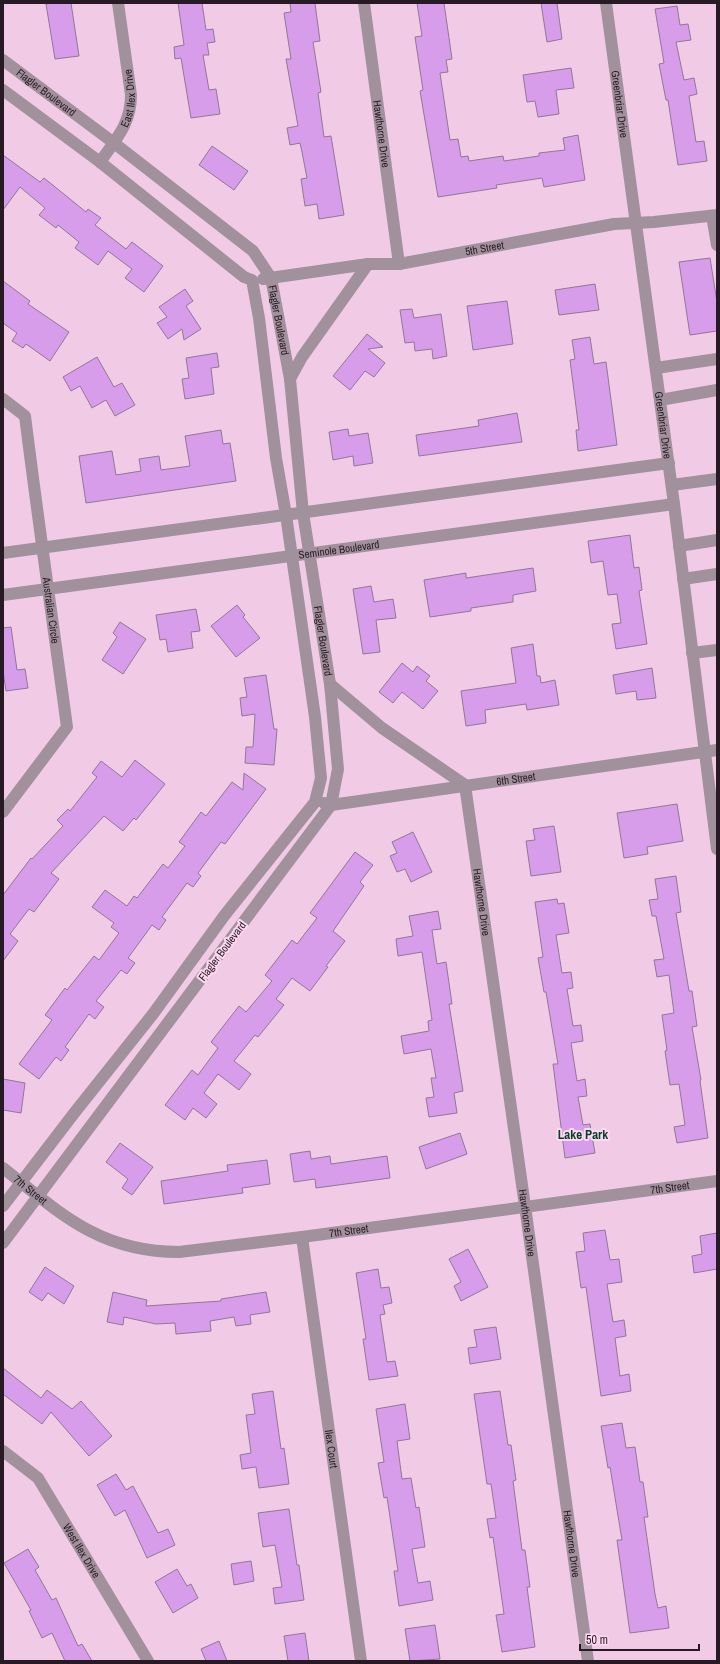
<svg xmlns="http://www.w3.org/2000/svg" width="720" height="1664" font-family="'Archivo Narrow',sans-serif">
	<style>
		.building { fill: #d79dea; stroke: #907798 }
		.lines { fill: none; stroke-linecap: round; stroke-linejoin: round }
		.minor { stroke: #a1919c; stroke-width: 12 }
		.labels { text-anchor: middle; stroke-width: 4; stroke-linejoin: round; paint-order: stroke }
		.street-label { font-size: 11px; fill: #281a24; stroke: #ffd8f2 }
		.quarter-label { font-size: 13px; font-weight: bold; fill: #004327; stroke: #ffd8f2 }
	</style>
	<rect width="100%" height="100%" fill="#f1cbe5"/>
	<g class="building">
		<polygon points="53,3 71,3 79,56 55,59 46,4"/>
		<polygon points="178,3 202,3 206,30 213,29 215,42 207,43 209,55 203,55 209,90 216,89 220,114 191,118 181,58 175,59 174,47 184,45"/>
		<polygon points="290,3 315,3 320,41 313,42 321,92 318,93 324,137 331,136 344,215 319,219 317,204 305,206 301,179 307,178 302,152 300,143 290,145 287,128 298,126 286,59 291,59 284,13 291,12"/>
		<polygon points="417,3 444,3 452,59 446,60 448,72 440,73 450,140 458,139 461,157 468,156 469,161 503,156 504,161 539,156 539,153 565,150 563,138 578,135 585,180 544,187 542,178 496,185 497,188 438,197 420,91 423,90 415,37 422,36"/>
		<polygon points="541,3 557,3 562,39 547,42"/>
		<polygon points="677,6 680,25 688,24 691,40 676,42 684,80 694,78 697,94 689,96 696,142 704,141 707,161 678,165 668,100 666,100 659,64 664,63 655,9"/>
		<polygon points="571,68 574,88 556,90 559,114 538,117 535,101 527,102 523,75"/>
		<polygon points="212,146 248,171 234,190 199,165"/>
		<polygon points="3,155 40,182 44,178 86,212 88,209 101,218 95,225 126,249 132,242 163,266 144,292 125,278 132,269 108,251 98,265 75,248 79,242 58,225 56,228 39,215 45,208 20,187 3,210"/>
		<polygon points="710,258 717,302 717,331 690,335 679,262"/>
		<polygon points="3,281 30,301 28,304 69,332 50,361 26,344 23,348 12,341 17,333 3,323"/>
		<polygon points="595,284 599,310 559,315 555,290"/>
		<polygon points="185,289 193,301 186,306 201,329 184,340 182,329 168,339 157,323 167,317 159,307"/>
		<polygon points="507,301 513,344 473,350 467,306"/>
		<polygon points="412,309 414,318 441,314 447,356 433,359 432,349 415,351 414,342 405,343 400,310"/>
		<polygon points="367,334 383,347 368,349 385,363 374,377 365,371 350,390 333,376"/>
		<polygon points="590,337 594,364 606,362 617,445 578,451 576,430 579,430 570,360 575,359 572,340"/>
		<polygon points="217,353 219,367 211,368 214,394 185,399 182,379 189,378 186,358"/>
		<polygon points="97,357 114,387 122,383 135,405 115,416 106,400 92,408 80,386 71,391 63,377"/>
		<polygon points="517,413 522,442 419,456 416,435 479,426 478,420"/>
		<polygon points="348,429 349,436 368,433 373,463 354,466 353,456 333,460 329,432"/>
		<polygon points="221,430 223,444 230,443 236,481 86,503 79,456 112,451 116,475 141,471 139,459 159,456 161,470 190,466 185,436"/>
		<polygon points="630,535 634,568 639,567 642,590 639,591 647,644 616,649 612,624 621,623 617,594 608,595 603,561 591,563 588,541"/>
		<polygon points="533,568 536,591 513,595 513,602 471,608 471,611 430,617 424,580 466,573 466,578"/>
		<polygon points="371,586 374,602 393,599 396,618 376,620 380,652 363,654 353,589"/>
		<polygon points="237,605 245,615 243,617 260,638 236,657 211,626"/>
		<polygon points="196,609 200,631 191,632 193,648 168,652 166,639 160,640 156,615"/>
		<polygon points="120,622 146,639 123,674 102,660 117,637 113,633"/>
		<polygon points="11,627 17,670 25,669 28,688 6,691 3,671 3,628"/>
		<polygon points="533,644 537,676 540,676 541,683 555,680 559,705 527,710 526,704 485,710 486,723 466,726 461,691 516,683 511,648"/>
		<polygon points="402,663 413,672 417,666 430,676 426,681 438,691 423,709 402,692 393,703 379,692"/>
		<polygon points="652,668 656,698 637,700 636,691 616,694 613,675"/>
		<polygon points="266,675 274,729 277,729 274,765 245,763 246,747 253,747 255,714 242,716 240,698 247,697 244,678"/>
		<polygon points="135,760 165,784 136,820 134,818 123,831 104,816 51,873 59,879 34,912 29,909 10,934 18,941 3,961 3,895 31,858 32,859 63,826 57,820 68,809 70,811 97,777 92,773 101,761 122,777"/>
		<polygon points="244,773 266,789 225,844 221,842 198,873 201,876 193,887 187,883 162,917 166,920 159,930 152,925 128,958 135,963 127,974 121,970 96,1001 104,1007 95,1019 89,1014 65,1047 69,1050 61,1061 56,1057 39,1079 19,1064 52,1020 45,1015 65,988 67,990 94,956 99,960 119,933 111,927 114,923 92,907 105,890 127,906 134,896 137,898 163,864 168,868 185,846 179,842 201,812 206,816 232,782 243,790"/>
		<polygon points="677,804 683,841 647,847 648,854 624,858 617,813"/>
		<polygon points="554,826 561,872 531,876 526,841 535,840 533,829"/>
		<polygon points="413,832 432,872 411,882 405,869 397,872 390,856 397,853 392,842"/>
		<polygon points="355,852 373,865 360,882 364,886 333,931 345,941 326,966 328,967 310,991 292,978 276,999 284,1005 258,1037 255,1035 234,1061 251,1074 239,1090 218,1074 204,1093 217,1104 206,1118 193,1108 185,1120 165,1105 192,1070 198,1075 218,1048 211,1042 239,1006 246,1012 272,981 265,975 292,940 297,944 317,918 310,913"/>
		<polygon points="676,876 681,912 676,913 689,991 692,991 697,1026 692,1027 701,1080 700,1081 708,1138 677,1143 674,1127 685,1125 679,1084 670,1085 665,1051 667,1050 662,1015 674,1013 669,975 657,977 654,960 664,959 656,916 652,916 649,900 658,899 655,879"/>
		<polygon points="557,899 558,904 564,903 569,933 556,935 562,973 571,972 573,988 567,989 573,1026 581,1025 583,1041 571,1043 577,1081 585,1079 587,1096 578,1097 583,1125 590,1124 595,1153 565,1158 553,1064 558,1064 546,992 544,992 538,958 543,957 535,902"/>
		<polygon points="438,911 441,929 432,930 437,964 446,962 452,1004 449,1004 463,1091 454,1093 457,1113 429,1117 426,1098 434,1097 431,1078 436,1078 431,1049 404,1054 401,1036 429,1031 428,1021 432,1020 422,952 398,956 396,939 413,936 409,916"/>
		<polygon points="3,1079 25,1083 21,1113 3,1110"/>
		<polygon points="460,1133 467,1154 426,1169 419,1147"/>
		<polygon points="120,1143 153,1167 132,1195 122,1188 128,1179 106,1162"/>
		<polygon points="310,1151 311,1159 330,1156 331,1164 387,1156 390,1178 316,1188 315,1179 294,1182 290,1154"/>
		<polygon points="267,1160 270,1184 242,1188 243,1193 164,1204 161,1181 228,1171 227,1165"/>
		<polygon points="605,1230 610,1260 619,1259 622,1282 607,1284 613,1322 624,1320 626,1336 615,1338 620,1376 629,1374 631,1391 601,1396 586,1287 581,1288 576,1252 585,1251 583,1233"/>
		<polygon points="717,1233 717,1269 694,1273 692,1256 702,1254 700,1236"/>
		<polygon points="468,1249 488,1287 461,1301 454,1286 461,1282 449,1259"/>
		<polygon points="45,1267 74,1286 64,1304 48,1293 42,1301 29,1292"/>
		<polygon points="378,1269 381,1288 389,1287 392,1303 383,1305 385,1314 380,1315 387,1362 395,1361 398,1376 369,1380 363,1339 366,1339 356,1273"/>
		<polygon points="113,1292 147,1300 146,1306 221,1301 221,1299 266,1292 270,1312 250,1315 251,1324 236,1326 234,1317 210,1321 211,1331 176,1334 175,1323 156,1324 124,1317 123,1325 107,1322"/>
		<polygon points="496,1327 501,1359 470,1364 468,1348 477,1347 474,1330"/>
		<polygon points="3,1368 41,1398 47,1390 72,1409 81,1401 112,1436 89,1456 51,1412 42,1424 3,1394"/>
		<polygon points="273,1391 281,1449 284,1448 289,1484 259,1488 256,1467 242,1469 240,1455 251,1453 246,1415 255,1414 252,1394"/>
		<polygon points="500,1391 508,1445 511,1445 516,1480 513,1481 522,1550 525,1550 530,1587 527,1587 535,1647 502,1652 496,1615 504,1614 493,1537 490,1538 487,1519 496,1518 491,1484 487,1484 474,1394"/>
		<polygon points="405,1404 410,1439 397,1441 402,1479 411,1478 416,1508 419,1507 425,1547 412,1549 418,1583 430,1581 433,1600 399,1606 394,1571 398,1571 387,1497 384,1498 378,1463 384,1462 376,1409"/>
		<polygon points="622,1423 626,1448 635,1447 640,1482 643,1482 648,1517 644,1517 655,1594 658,1608 666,1606 669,1628 630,1633 617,1540 622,1540 610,1467 608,1468 601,1426"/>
		<polygon points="116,1474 126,1490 133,1486 158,1533 168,1529 175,1545 147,1558 125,1510 115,1516 97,1485"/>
		<polygon points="289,1509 297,1565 299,1565 304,1600 275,1604 273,1588 282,1587 275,1545 263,1547 258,1513"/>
		<polygon points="28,1549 39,1567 35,1570 52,1600 56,1598 78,1646 82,1644 92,1661 65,1661 52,1633 42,1638 29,1611 31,1610 4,1563"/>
		<polygon points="251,1561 254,1581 234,1585 231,1564"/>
		<polygon points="177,1569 187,1586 191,1584 198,1598 173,1613 155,1582"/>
		<polygon points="435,1625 440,1659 410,1661 405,1629"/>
		<polygon points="305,1633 309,1661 288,1661 284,1636"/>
		<polygon points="219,1641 227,1661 206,1661 201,1649"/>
	</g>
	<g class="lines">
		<g class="minor">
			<path id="s1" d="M364 3 399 264"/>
			<path id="s2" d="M606 3 674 504 717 849"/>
			<path id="s3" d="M3 60 114 143 253 251 271 278 290 379 303 513 330 684 338 769 331 805 3 1243"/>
			<polyline points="3,90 100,162 244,277 252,280 259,318 276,458 286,515 315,717 321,778 315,802 224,916 153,1014 75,1112 3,1206"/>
			<path id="s4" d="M100 162C116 139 131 124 131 95L118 3"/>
			<polyline points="712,216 717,245"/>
			<path id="s5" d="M263 279 368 264H399L614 224 654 222 717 215"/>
			<polyline points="656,368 717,359"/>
			<polyline points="290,379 302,357 368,264"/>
			<path id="s6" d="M3 399 25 416C38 520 53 623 67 727L3 812"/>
			<polyline points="660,400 717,390"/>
			<polyline points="672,485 717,479"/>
			<polyline points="679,546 717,540"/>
			<polyline points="3,553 669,463"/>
			<polyline points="683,579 717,574"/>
			<path id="s7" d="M3 595 674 504"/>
			<polyline points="692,653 717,650"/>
			<path id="s8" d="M330 684 382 728 465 785 525 1206 588 1661"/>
			<path id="s9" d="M324 803 331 805 717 750"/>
			<path id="s10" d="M3 1168C61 1214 100 1252 179 1252L302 1237 717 1181"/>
			<path id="s11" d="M302 1237 361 1661"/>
			<path id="s12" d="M3 1451 38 1478 148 1661"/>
		</g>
	</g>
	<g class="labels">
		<g class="street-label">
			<text dy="4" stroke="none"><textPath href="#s3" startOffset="54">Flagler Boulevard</textPath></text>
			<text dy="4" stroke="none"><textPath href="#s4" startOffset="72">East Ilex Drive</textPath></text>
			<text dy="4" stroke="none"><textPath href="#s2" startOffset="102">Greenbriar Drive</textPath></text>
			<text dy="4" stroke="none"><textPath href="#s1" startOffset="132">Hawthorne Drive</textPath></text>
			<text dy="4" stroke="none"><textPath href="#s5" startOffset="224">5th Street</textPath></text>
			<text dy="4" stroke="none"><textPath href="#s3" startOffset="390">Flagler Boulevard</textPath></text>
			<text dy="4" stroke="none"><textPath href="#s2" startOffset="426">Greenbriar Drive</textPath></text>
			<text dy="4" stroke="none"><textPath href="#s7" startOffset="339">Seminole Boulevard</textPath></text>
			<text dy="4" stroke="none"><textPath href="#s6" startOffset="224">Australian Circle</textPath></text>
			<text dy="4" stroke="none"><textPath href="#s3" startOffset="714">Flagler Boulevard</textPath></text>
			<text dy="4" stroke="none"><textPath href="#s9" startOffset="194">6th Street</textPath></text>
			<text dy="4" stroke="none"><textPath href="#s8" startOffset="287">Hawthorne Drive</textPath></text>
			<text transform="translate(222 951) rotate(-53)" y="4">Flagler Boulevard</text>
			<text dy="4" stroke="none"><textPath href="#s10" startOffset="695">7th Street</textPath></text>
			<text dy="4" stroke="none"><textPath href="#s10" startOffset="35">7th Street</textPath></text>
			<text dy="4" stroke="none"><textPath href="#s8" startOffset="611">Hawthorne Drive</textPath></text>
			<text dy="4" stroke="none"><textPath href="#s10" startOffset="371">7th Street</textPath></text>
			<text dy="4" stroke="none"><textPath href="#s11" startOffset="214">Ilex Court</textPath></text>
			<text dy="4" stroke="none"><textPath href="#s8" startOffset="935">Hawthorne Drive</textPath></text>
			<text dy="4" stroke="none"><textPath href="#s12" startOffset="129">West Ilex Drive</textPath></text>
		</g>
		<g class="quarter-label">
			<text x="583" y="1139">Lake Park</text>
		</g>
	</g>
	<rect width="720" height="1664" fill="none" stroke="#281a24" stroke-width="8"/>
	<path d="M580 1644v6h119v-6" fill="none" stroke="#281a24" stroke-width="2"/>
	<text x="586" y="1644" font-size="12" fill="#281a24" stroke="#ffd8f2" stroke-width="3" paint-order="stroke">50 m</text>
</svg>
